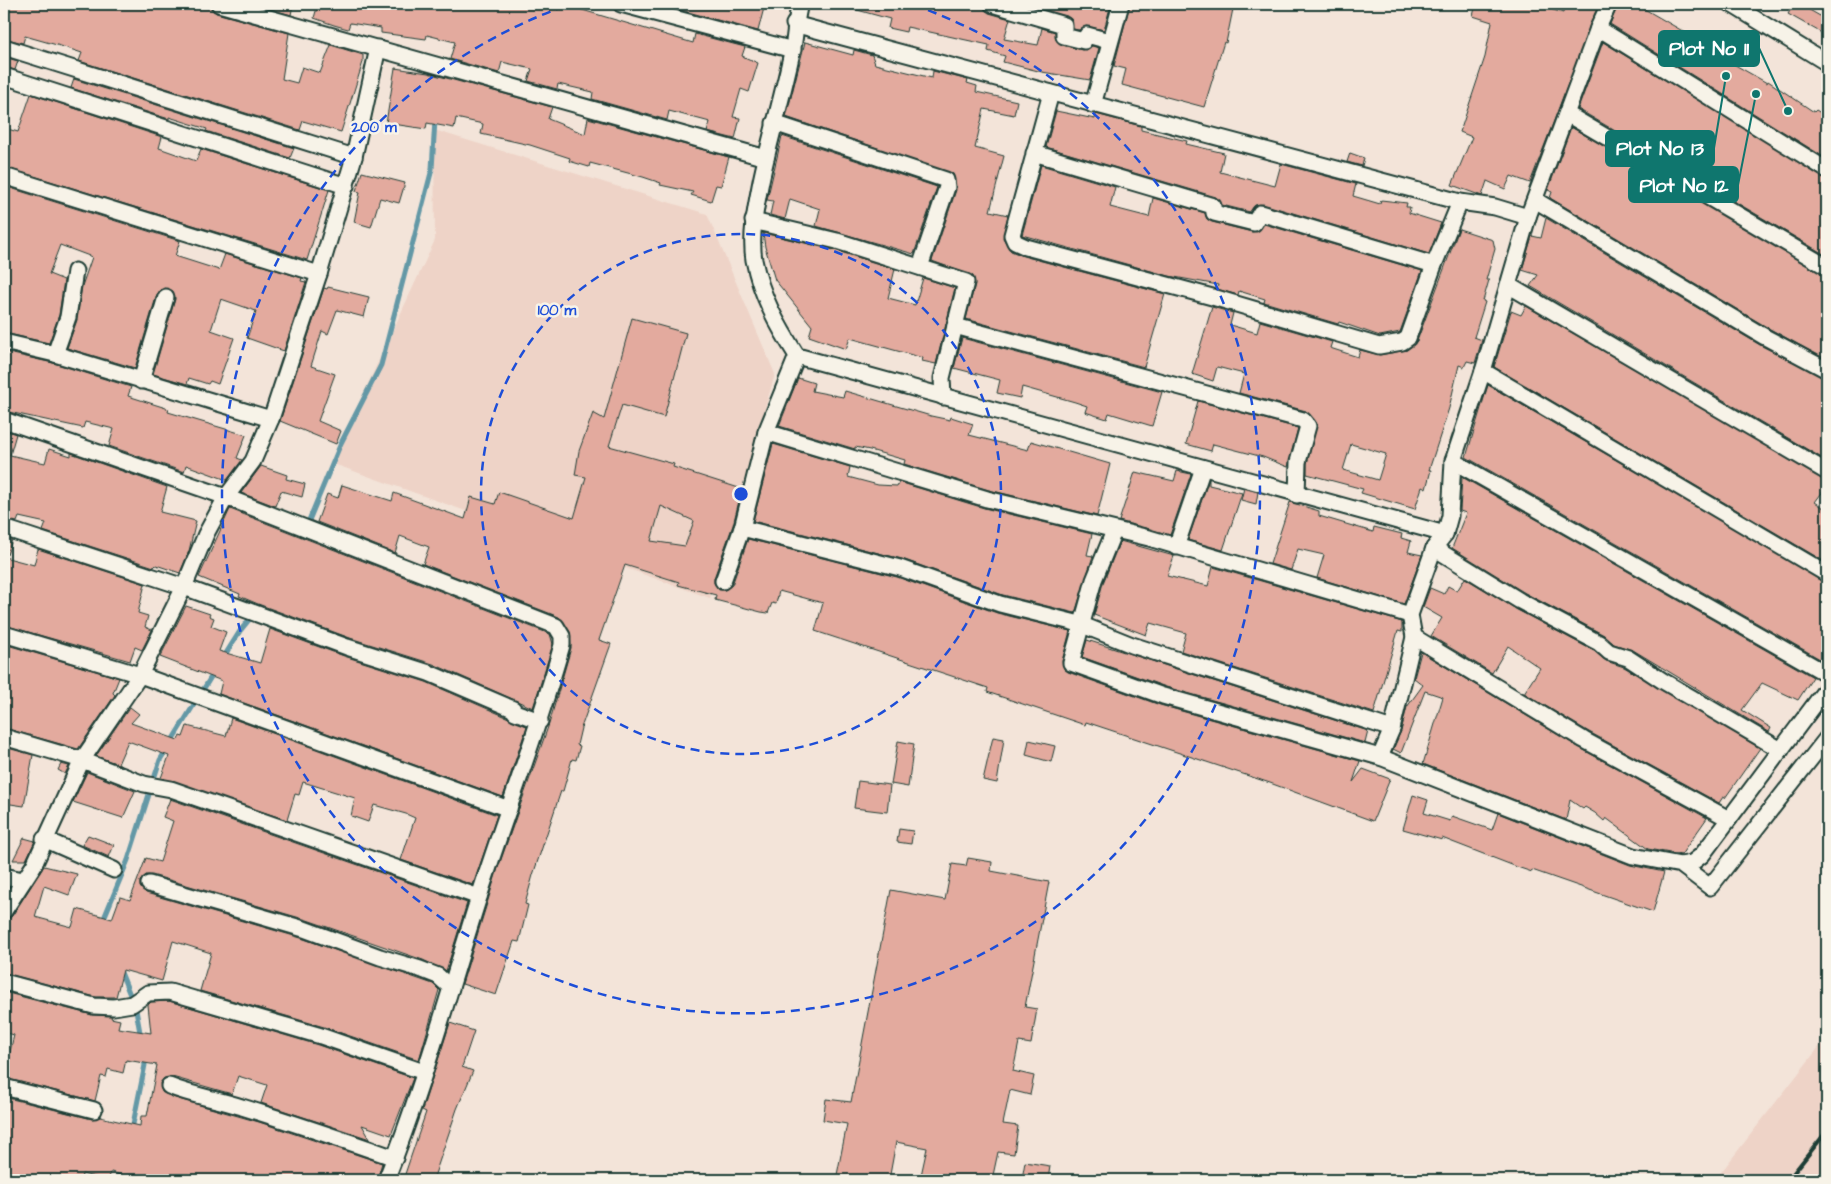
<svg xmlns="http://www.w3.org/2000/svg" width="1831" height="1184" font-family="'Architects Daughter',sans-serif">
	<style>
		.built { fill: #eed3c7 }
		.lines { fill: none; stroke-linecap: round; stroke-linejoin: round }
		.stream { stroke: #6398a6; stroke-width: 5 }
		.building { fill: #e3aa9e; stroke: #1f3d34; fill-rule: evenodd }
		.minor-casing { stroke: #1f3d34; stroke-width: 19 }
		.minor { stroke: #f7f3e8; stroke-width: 15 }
		.rail { stroke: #1f3d34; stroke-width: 4 }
		.ring { fill: none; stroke: #1d4ed8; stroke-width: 2.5; stroke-dasharray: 9 6 }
		.centre { fill: #1d4ed8; stroke: #f7f3e8; stroke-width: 2.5 }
		.ring-label { font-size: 15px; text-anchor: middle; font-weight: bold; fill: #1d4ed8; stroke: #f7f3e8; stroke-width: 5; stroke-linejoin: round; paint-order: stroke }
		.leader { fill: none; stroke: #0f766e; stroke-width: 2 }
		.callout-dot { fill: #0f766e; stroke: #f7f3e8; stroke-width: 2 }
		.callout { fill: #0f766e; stroke: #0f766e; stroke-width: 2 }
		.callout-label { font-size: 20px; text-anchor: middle; font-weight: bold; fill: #fff }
	</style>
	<rect width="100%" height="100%" fill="#f3e4d9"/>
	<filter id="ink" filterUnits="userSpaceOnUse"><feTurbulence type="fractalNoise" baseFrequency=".02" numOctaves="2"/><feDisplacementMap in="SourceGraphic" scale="10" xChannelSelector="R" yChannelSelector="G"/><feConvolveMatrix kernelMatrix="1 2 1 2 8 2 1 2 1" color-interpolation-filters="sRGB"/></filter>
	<g filter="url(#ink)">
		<g class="built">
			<polygon points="434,130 707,214 775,374 710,598 331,463 435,240"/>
			<polygon points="1827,1037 1827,1180 1715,1180"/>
		</g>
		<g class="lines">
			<g class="stream">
				<polyline points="300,542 341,443 381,365 432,169 435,120"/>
				<polyline points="223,658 240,631 265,600"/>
				<polyline points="102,923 128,860 160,760 214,672"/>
				<polyline points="120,970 136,1010 141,1038"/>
				<polyline points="132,1129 145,1065 143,1056"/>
				<polyline points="117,1180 122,1168"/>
			</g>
		</g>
		<g class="building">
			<polygon points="4,4 202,4 210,7 216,13 289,33 282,79 297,83 302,67 320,73 331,45 363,55 363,62 341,132 303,121 300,130 79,61 82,53 64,47 25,36 23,43 4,38"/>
			<polygon points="253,4 293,4 291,15"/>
			<polygon points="318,4 568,4 580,7 579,9 693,43 695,34 745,47 742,56 758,63 749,92 741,89 733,117 740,118 735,139 707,132 710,122 669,111 667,120 592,99 593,92 558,84 557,89 528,81 532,69 502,62 499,73 450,59 455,42 427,35 426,39 381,33 381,28 350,23 348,29 334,25 314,18"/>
			<polygon points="666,4 765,4 758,31 666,6"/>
			<polygon points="851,4 983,4 985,10 989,13 1010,19 1004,39 1038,45 1042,28 1055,32 1056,40 1062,45 1082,50 1092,46 1099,48 1090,80 1042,72 1003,62 1005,56 988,51 989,45 907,27 906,32 888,28 890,19 850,8"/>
			<polygon points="1025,4 1111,4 1104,30 1086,26 1079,30 1073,29 1072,20 1067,16"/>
			<polygon points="1130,4 1234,4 1226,43 1224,42 1204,107 1122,85 1126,69 1114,66"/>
			<polygon points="1476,4 1534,4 1563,13 1566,4 1599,4 1530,183 1511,176 1505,189 1487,181 1482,196 1452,185 1472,137 1460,132 1485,57 1492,22 1473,16"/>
			<polygon points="1618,4 1633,4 1641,7 1686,33 1684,36 1767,83 1768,81 1814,112 1816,110 1827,117 1827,159 1610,24"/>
			<polygon points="1794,4 1799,4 1827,20 1827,36 1788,14"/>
			<polygon points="805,42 853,55 854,50 872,55 875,64 932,78 933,71 968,80 967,83 977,86 976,92 1017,101 1014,115 984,109 975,148 1004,156 990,211 1008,215 1003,238 1011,251 1023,256 1165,294 1144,367 966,319 975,284 973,276 932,261 956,190 953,174 786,117"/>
			<polygon points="1603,42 1827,179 1827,256 1578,109"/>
			<polygon points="4,57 18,61 15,70 4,67"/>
			<polygon points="395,68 428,73 552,107 548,119 585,134 588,118 729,157 721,186 716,185 711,201 691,195 693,192 660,185 661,183 643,177 590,163 589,167 569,161 570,158 530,145 481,134 483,124 456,118 454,128 427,123 426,129 386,123"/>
			<polygon points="74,79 294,148 290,158 206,131 207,129 169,117 169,119 71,88"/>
			<polygon points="4,86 10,88 8,96 4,95"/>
			<polygon points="31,94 162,137 159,148 196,161 201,149 329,190 307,260 4,167 4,128 18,132"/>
			<polygon points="1056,111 1095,119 1096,114 1141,126 1141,130 1187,141 1186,144 1224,153 1220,172 1275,186 1281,164 1356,184 1353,196 1380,204 1381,200 1407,203 1406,207 1410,207 1409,213 1441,223 1429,254 1263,204 1255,205 1250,212 1222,205 1216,197 1046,147"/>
			<polygon points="1571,127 1827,276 1827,360 1770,329 1550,198 1552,192 1548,190"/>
			<polygon points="782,136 937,187 914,254 816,226 820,209 790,199 785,219 770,215 773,201 767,200"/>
			<polygon points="1350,153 1364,158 1362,166 1347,162"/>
			<polygon points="1041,165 1115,187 1110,207 1149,217 1153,198 1205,213 1207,219 1212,222 1252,232 1258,231 1264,224 1422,271 1400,332 1380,336 1339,322 1338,324 1264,302 1265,299 1239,291 1238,295 1217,289 1218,285 1169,276 1022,235"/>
			<polygon points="362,172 405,183 399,203 380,198 371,227 354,222 360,192 356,191"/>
			<polygon points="4,186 180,241 175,256 219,270 225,254 302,278 301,281 306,282 284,351 247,338 256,311 221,299 211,330 234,338 218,384 210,381 208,384 189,378 187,384 153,374 175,299 173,291 164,288 157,294 135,368 67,348 77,320 82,286 92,257 60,245 49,274 64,280 59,315 49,343 4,333"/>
			<polygon points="1546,218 1760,345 1827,379 1827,461 1530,286 1538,275 1522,270 1532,236 1541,238"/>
			<path d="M1459 229 1493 240 1495 249 1486 280H1489L1483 301 1485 302 1474 337 1482 340 1475 363 1467 361 1464 367 1459 365 1449 408 1429 470H1431L1426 489 1422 487 1415 509 1361 493 1363 489 1307 474V463L1317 424 1306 411 1239 393 1244 374 1217 367 1213 381 1192 374 1212 307 1233 313 1230 325 1257 333 1260 321 1332 342 1330 348 1358 357 1360 350 1380 355 1407 350 1417 341ZM1351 444 1386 454 1378 480 1343 470Z"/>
			<polygon points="763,233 834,250 895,269 888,298 915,305 923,278 955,288 936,364 922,361 923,358 850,338 846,349 809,336 812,326 775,280 765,247"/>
			<polygon points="328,287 369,297 364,317 337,310 328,334 322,331 311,366 335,374 318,421 341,431 336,444 280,421 324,288 327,289"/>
			<polygon points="1526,306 1827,481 1827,486 1815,502 1827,510 1827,563 1494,367 1511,311 1521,315"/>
			<path d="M632 318 686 333 664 417 622 405 609 446 674 464 673 467 742 489 733 525 714 578V583L719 590H725L732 585 748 539 897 577 997 613 1070 631 1062 661 1064 669 1068 672 1160 705 1360 761 1353 782 1363 769 1390 779 1373 821 1270 783 1086 722 1085 725 987 692 988 688 815 631 823 603 779 591 776 604 772 603 768 613 761 612 715 600 716 595 678 585 679 582 625 565 599 640 611 644 581 728 577 745 580 746 576 760 572 759 563 791H561L533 875 525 904 528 905 519 942 514 941 496 995 462 984 498 868 549 724 571 648 570 632 559 617 423 564 429 547 400 536 395 553 317 522 327 494 338 498 342 485 392 501 394 493 465 519 471 497 495 504 499 492 574 518 586 477 575 475 579 451 593 413 604 419ZM661 506 694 521 685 546 651 541Z"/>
			<polygon points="962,338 1162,392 1152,426 1109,413 1107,419 1085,412 1087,406 1075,402 1022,387 1020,398 997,393 1000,380 954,368"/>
			<polygon points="4,352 53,363 131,387 128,396 169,409 168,412 246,435 237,458 242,460 227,480 186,465 184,472 109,446 114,429 85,422 83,428 4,411"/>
			<polygon points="798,378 814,383 812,391 843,397 845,391 931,416 950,420 951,417 973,424 969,435 1028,450 1031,441 1110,464 1097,516 989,490 904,464 905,460 870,450 855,447 855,449 779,426"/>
			<polygon points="1488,385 1827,583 1827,663 1466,457"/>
			<polygon points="1198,401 1298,428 1288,467 1263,457 1213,444 1211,451 1186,444"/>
			<polygon points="4,430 16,434 10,455 45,463 49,449 71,456 71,453 167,487 160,512 196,521 189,551 180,573 156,565 154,567 43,531 46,523 19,517 17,522 4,519 4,506 8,490 4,489"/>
			<polygon points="773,444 850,467 848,477 878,485 897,486 899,482 984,508 1092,534 1087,555 1093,556 1075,613 1003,595 902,559 753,521"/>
			<polygon points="261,466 287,475 286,479 305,484 302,497 281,491 275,506 241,493"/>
			<polygon points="1177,471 1191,474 1170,535 1119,521 1135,472 1174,481"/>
			<polygon points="1462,477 1813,677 1798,700 1762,683 1742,710 1771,728 1769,732 1633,650 1614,644 1604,635 1525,593 1452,548 1466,513 1460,511"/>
			<polygon points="1209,479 1209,485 1242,493 1223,550 1188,540"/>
			<polygon points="1244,488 1258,492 1256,504 1241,500"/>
			<polygon points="1290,502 1319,511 1319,516 1373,532 1374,527 1402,534 1401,538 1411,541 1408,552 1422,555 1404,604 1317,578 1324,555 1298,549 1291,570 1270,564"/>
			<polygon points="230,509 550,634 553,644 533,708 433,664 350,638 258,604 239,596 240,594 199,577"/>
			<polygon points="4,538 12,540 7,555 4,554"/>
			<polygon points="1120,541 1174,556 1167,576 1208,586 1213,567 1402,622 1402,632 1398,631 1374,713 1181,651 1186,633 1150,623 1146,635 1094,615 1103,583"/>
			<polygon points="38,549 145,584 138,613 148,616 145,627 152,630 142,650 135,647 130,661 4,625 4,557 34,565"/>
			<polygon points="1465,578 1516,609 1594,651 1606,661 1624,667 1760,748 1725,798 1723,797 1719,803 1589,732 1524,693 1540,668 1508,646 1492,673 1431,636 1442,618 1423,607 1430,588 1444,594 1448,586 1457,591"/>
			<polygon points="186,606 210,614 209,616 214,618 211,626 226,632 219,651 260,663 270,629 344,656 426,682 527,726 503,797 219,694 222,681 160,657"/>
			<polygon points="1087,640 1368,731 1365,743 1166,687 1082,657"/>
			<polygon points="4,644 119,678 113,693 115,695 78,749 4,728"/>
			<polygon points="1421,652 1580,748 1707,818 1681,855 1648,849 1606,818 1604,821 1595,813 1585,807 1583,809 1570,800 1566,820 1423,764 1443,697 1425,691 1401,753 1393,749 1401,731 1407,707 1423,685 1414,678"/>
			<polygon points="130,707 139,714 131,723 178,740 180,736 183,737 187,726 226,736 231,718 497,815 473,885 401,860 415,818 406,814 374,805 368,822 351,816 355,798 303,782 299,795 295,794 287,820 161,778 169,756 128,741 118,764 96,756"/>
			<polygon points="993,737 1004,739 997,783 983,780"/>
			<polygon points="1029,740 1055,746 1051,762 1026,755"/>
			<polygon points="898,741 914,744 908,787 891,784"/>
			<polygon points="4,747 33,755 24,806 4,803"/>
			<polygon points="61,764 69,766 65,774 58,770"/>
			<polygon points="87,772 135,791 123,818 73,802"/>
			<polygon points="858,781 890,785 887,812 854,808"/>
			<polygon points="1413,795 1428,800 1424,813 1450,821 1452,816 1492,830 1498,813 1630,865 1664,872 1653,912 1532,870 1532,872 1517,867 1442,838 1442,840 1403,829"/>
			<polygon points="170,799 467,903 446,971 423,960 307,920 152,875 146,875 140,881 140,887 146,893 301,938 433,984 439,990 419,1060 324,1027 200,991 211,953 173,941 162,981 123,970 116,997 95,997 4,973 4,923 12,916 44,866 77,874 69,895 44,886 35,917 72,927 77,909 112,919 120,897 130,900 146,858 160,862 173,821 163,817"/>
			<polygon points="899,829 913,831 911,844 897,842"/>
			<polygon points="88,835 114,845 109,857 82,845"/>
			<polygon points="24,838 35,841 26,860 13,860"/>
			<polygon points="968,858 992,862 991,871 1049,882 1025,1007 1037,1009 1031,1044 1019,1042 1013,1071 1034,1076 1030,1095 1010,1090 1003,1124 1018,1126 1014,1154 998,1152 992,1180 920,1180 927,1148 896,1142 889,1180 836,1180 847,1124 823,1120 826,1099 851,1102 891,890 945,900 952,864 966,866"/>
			<polygon points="4,992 92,1015 112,1016 111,1018 120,1020 118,1028 151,1033 148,1005 151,1002 169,1001 318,1045 413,1078 391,1135 362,1125 370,1139 261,1103 267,1085 238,1076 232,1094 172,1077 164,1078 160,1083 162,1092 175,1098 259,1122 382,1163 377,1180 138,1180 111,1172 108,1180 82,1174 81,1180 51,1180 4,1173 4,1097 92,1119 100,1117 140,1126 141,1116 147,1116 157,1065 126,1060 123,1073 108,1069 106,1077 101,1076 95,1101 4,1078 4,1063 7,1064 14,1035 4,1032"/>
			<polygon points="450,1023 474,1031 462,1067 473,1071 457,1109 433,1180 403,1180 426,1112 422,1110"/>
			<polygon points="1025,1162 1050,1166 1048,1180 1022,1179"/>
		</g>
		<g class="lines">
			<g class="minor-casing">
				<g id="minor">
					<polyline points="219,4 766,158"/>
					<polyline points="621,4 793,50"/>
					<path d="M800 4C795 20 796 36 792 52 783 95 770 138 761 181 756 207 750 234 754 260 761 296 778 326 797 356L1445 534"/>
					<polyline points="992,4 1064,25 1064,36 1084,41 1087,35 1109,41"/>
					<polyline points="1731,4 1827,63"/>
					<polyline points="794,24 1460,202 1495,207 1528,217"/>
					<polyline points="1598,28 1827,170"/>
					<polyline points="4,47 354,157"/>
					<polyline points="4,76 346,186"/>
					<polyline points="1051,93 1012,235 1015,242 1026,247 1216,298 1379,346 1402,342 1408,338 1434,265 1460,202"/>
					<polyline points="1093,105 1121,4"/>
					<polyline points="1567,114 1827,267"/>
					<polyline points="774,123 946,180 947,187 920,267"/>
					<polyline points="1034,153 1213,206 1214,213 1254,223 1260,213 1434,265"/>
					<polyline points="4,176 319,274"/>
					<polyline points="1535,200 1765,337 1827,370"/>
					<polyline points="753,221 837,241 966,282 942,378 943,397"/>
					<polyline points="1508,285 1827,472"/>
					<polyline points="955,326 1303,420 1308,426 1298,462 1297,495"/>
					<polyline points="4,342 55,354 271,419"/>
					<polyline points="55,354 68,317 75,271"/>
					<polyline points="1483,371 1827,574"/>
					<polyline points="141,381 166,297"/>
					<path d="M4 420 226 497 556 626 562 636V645C538 731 506 812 479 897 449 991 423 1088 386 1180"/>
					<polyline points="766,432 987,499 1149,538 1410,615"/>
					<polyline points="1453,461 1827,674"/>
					<polyline points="4,528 184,587 347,647 429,673 513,709 515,712 540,721"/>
					<polyline points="742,528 900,568 1000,604 1080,624 1132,645 1392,729"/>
					<polyline points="1114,531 1094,580 1071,663 1163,696 1380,757 1633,856 1681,865 1692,863 1702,855 1827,688"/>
					<polyline points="1176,547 1203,468"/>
					<polyline points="1434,548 1520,601 1599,643 1609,652 1628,658 1663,681 1781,750"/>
					<polyline points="723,581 742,528 766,432 797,356"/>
					<polyline points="4,634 140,675 509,809"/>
					<polyline points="1414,637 1584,740 1729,819"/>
					<polyline points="4,737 82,760 144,784 171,789 479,897"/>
					<polyline points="1380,757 1392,729 1414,637 1410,615 1434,548 1445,534 1450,516 1453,461 1483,371 1528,217 1598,28 1609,4"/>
					<polyline points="44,839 114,870"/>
					<polyline points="1681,865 1710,887 1827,738"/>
					<polyline points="4,876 23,880"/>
					<polyline points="149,884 304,929 380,957 420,969 438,976 451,988"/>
					<polyline points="4,911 34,865 82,760 140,675 184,587 206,534 226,497 253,461 271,419 319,274 354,157 378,48"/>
					<polyline points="4,982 94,1006 114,1007 132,1004 148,993 170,992 321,1036 424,1072"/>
					<path d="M169 1086C193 1096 218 1099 242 1107 294 1123 344 1140 395 1158"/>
					<polyline points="4,1087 94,1110"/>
				</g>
			</g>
			<use href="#minor" class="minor"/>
			<polyline class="rail" points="1788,1180 1827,1131"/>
		</g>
	</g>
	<g class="ring">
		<circle cx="741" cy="494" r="260"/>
		<path d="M914 5A519 519 0 1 1 568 5"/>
	</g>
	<circle cx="741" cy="494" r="8" class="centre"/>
	<g class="ring-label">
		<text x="374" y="132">200 m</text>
		<text x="557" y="315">100 m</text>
	</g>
	<path class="leader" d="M1788 111L1759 48M1726 76L1714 148M1756 94L1738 185"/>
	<g class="callout-dot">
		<circle cx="1788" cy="111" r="5"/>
		<circle cx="1726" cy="76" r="5"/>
		<circle cx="1756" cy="94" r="5"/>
	</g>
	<g class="callout">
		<rect x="1659" y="31" width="100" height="35" rx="5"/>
		<rect x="1606" y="131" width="108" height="35" rx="5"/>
		<rect x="1629" y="167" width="109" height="35" rx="5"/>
	</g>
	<g class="callout-label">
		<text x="1709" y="55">Plot No 11</text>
		<text x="1660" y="155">Plot No 13</text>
		<text x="1684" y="192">Plot No 12</text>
	</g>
	<rect width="1831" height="1184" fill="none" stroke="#f7f3e8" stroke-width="20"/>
	<rect x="10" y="10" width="1811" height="1164" fill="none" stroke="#1f3d34" stroke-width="2" filter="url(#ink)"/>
</svg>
